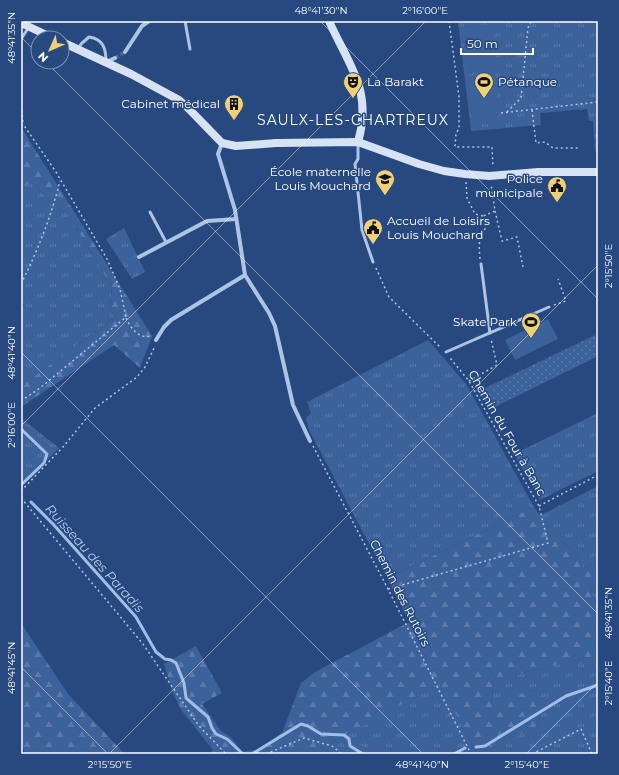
<svg xmlns="http://www.w3.org/2000/svg" width="619" height="775" font-family="Montserrat,sans-serif">
	<style>
		.grass { fill: url(#grass-tufts) }
		.forest { fill: url(#forest-firs) }
		.garden { fill: url(#garden-dots) }
		.pitch { fill: #3c629c }
		.lines { fill: none; stroke-linecap: round; stroke-linejoin: round }
		.stream { stroke: #a3bee6; stroke-width: 3 }
		.street-tunnel { stroke: #476492; stroke-width: 4; stroke-dasharray: 4 2; stroke-linecap: butt }
		.path { stroke: #aec4e5; stroke-width: 1.5; stroke-dasharray: 2 3; stroke-linecap: butt }
		.lane { stroke: #aec4e5; stroke-width: 3 }
		.street { stroke: #aec4e5; stroke-width: 4 }
		.secondary { stroke: #d7e3f5; stroke-width: 8 }
		.ticks { fill: none; stroke: #fff; stroke-width: 1; stroke-opacity: 0.45 }
		.labels { text-anchor: middle; stroke-width: 3; stroke-linejoin: round; paint-order: stroke }
		.poi-label { font-size: 12px; fill: #fff; stroke: #27497f; text-anchor: end }
		.street-label { font-size: 12px; fill: #fff; stroke: #27497f }
		.water-label { font-size: 13px; font-style: italic; fill: #b9ceed; stroke: #27497f }
		.quarter-label { font-size: 14px; letter-spacing: 1px; fill: #fff; stroke: #27497f }
		.neatline { fill: none; stroke: #fff; stroke-width: 1.5 }
		.ticks-label { font-size: 10px; text-anchor: middle; fill: #fff }
	</style>
	<defs>
		<pattern id="grass-tufts" width="24" height="20" patternUnits="userSpaceOnUse"><rect width="24" height="20" fill="#3c629c"/><path d="M3 7l-1-3M5 7V3M7 7l1-3M15 17l-1-3M17 17v-4M19 17l1-3" fill="none" stroke="#597aab"/></pattern>
		<pattern id="forest-firs" width="22" height="20" patternUnits="userSpaceOnUse"><rect width="22" height="20" fill="#3c629c"/><path d="M5 1l3.5 6h-7zM16 11l3.5 6h-7z" fill="#597aab"/></pattern>
		<pattern id="garden-dots" width="8" height="8" patternUnits="userSpaceOnUse"><rect width="8" height="8" fill="#3c629c"/><path d="M2 2h.1M6 6h.1" fill="none" stroke="#597aab" stroke-width="1.8" stroke-linecap="round"/></pattern>
	</defs>
	<rect width="100%" height="100%" fill="#27497f"/>
	<g class="grass">
		<polygon points="458,21 598,21 598,150 595,152 593,121 589,121 587,109 540,113 541,125 471,131"/>
		<polygon points="32,182 52,204 68,214 81,236 112,287 110,306 114,318 21,386 21,309 24,305 21,302 21,188"/>
		<polygon points="124,228 145,272 132,279 106,239"/>
		<polygon points="428,340 466,384 534,507 387,578 309,430 306,418 311,413 307,402"/>
		<polygon points="598,413 598,471 540,500 514,454"/>
		<polygon points="21,418 59,448 21,486"/>
		<polygon points="598,486 598,563 583,569 578,555 553,534 539,516"/>
		<polygon points="598,585 598,609 590,588"/>
		<polygon points="589,657 598,677 598,754 477,754 475,751 485,742 536,726 544,711 536,689 491,705 494,680"/>
		<polygon points="440,682 473,747 469,751 463,748 451,754 324,754 333,742"/>
	</g>
	<g class="forest">
		<polygon points="21,127 152,336 140,368 114,345 21,407 21,386 114,318 110,306 112,287 81,236 68,214 52,204 32,182 21,188"/>
		<polygon points="534,507 553,534 578,555 583,569 598,563 598,585 590,588 598,609 598,677 589,657 494,680 491,704 536,689 558,718 550,721 544,711 536,726 491,748 485,742 475,751 477,754 451,754 463,748 469,751 473,747 440,683 333,742 324,754 209,754 213,750 182,711 174,696 164,664 196,646 222,693 202,704 221,731 232,738 242,752 258,749 282,733 301,683 315,672 409,622 387,578"/>
		<polygon points="21,623 68,694 125,754 25,754 21,741"/>
	</g>
	<polygon class="garden" points="595,335 598,347 598,356 489,410 479,391"/>
	<g class="pitch">
		<polygon points="493,24 497,67 466,70 462,27"/>
		<polygon points="495,73 500,122 473,125 468,76"/>
		<polygon points="548,319 558,339 515,360 505,340"/>
	</g>
	<g class="lines">
		<g class="stream">
			<polyline points="21,429 47,454 44,463 21,485"/>
			<polyline points="31,502 53,524 136,617 156,652 165,659 171,660 176,663 184,683 186,698 208,717 212,728 216,734 227,739 243,754"/>
			<polyline points="476,747 485,746 566,696 598,685"/>
			<polyline points="252,754 301,724 308,726 321,734 344,735 349,739 350,746 363,754"/>
			<polyline points="454,754 465,748"/>
		</g>
		<polyline class="street-tunnel" points="115,58 125,52"/>
		<g class="path">
			<polyline points="449,21 459,97 459,129 456,133 455,147 492,147 493,166"/>
			<polyline points="21,105 23,124 21,127"/>
			<polyline points="532,110 536,143 545,142 553,148 580,148"/>
			<polyline points="507,112 521,98 528,28 531,21"/>
			<polyline points="501,113 598,102"/>
			<polyline points="466,182 467,198 475,214 483,216"/>
			<polyline points="495,211 502,241 517,237 523,267"/>
			<path d="M480 259C479 247 478 238 485 229L483 216 495 211 491 184"/>
			<polyline points="376,268 389,297 441,348"/>
			<path d="M21 284C38 250 51 217 60 181"/>
			<polyline points="554,305 566,301 558,279"/>
			<path d="M126 318C130 327 138 339 150 336"/>
			<polyline points="469,381 497,365 491,339"/>
			<polyline points="21,401 40,388 126,317 120,289 107,259 56,172 23,124"/>
			<polyline points="313,446 388,589 471,754"/>
			<polyline points="21,491 63,447 95,408 137,377 145,367 155,346"/>
			<polyline points="21,498 143,644 199,726 226,754"/>
			<polyline points="539,506 598,475"/>
			<polyline points="388,589 548,543 539,506 469,381 450,358"/>
			<polyline points="266,754 304,738 332,746 342,754"/>
			<polyline points="532,754 581,729 592,754"/>
		</g>
		<g class="lane">
			<polyline points="185,21 190,49"/>
			<polyline points="21,39 29,27"/>
			<path d="M79 48 81 44 89 37C103 39 106 48 106 62"/>
			<polyline points="358,143 358,159 355,164 362,230 373,262"/>
			<polyline points="150,212 166,242"/>
			<polyline points="481,264 490,333"/>
			<polyline points="446,352 549,307"/>
		</g>
		<g class="street">
			<polyline points="125,52 142,26 149,21"/>
			<polyline points="106,62 115,58"/>
			<polyline points="222,143 218,154 235,210 245,275 269,313 275,326 293,405 310,441"/>
			<polyline points="139,257 207,221 236,219"/>
			<polyline points="156,340 164,327 171,320 245,275"/>
		</g>
		<g class="secondary">
			<path d="M329 21C349 66 373 90 358 142"/>
			<polyline points="21,23 53,38"/>
			<polyline points="62,42 131,74 179,100 188,108 222,143 236,146 276,143 358,142 419,164 444,171 465,174 489,176 538,172 598,172"/>
		</g>
	</g>
	<path class="ticks" d="M320 21 598 299M21 37 38 54M46 62 598 614M21 352 423 754M21 426 426 21M21 667 108 754M109 754 598 265M526 754 598 682"/>
	<defs>
		<g id="theatre-pin" transform="scale(1)"><path d="M0 17L-7.5 6A9.5 9.5 0 1 1 7.5 6Z" fill="#edd174" stroke="#27497f"/><path d="M-5-5.5Q0-4 5-5.5V0Q5 5 0 6Q-5 5-5 0ZM-3.3-2.5H-1v1.5H-3.3ZM1-2.5H3.3v1.5H1ZM-2.8 1Q0 5.5 2.8 1Z" fill="#111"/></g>
		<g id="stadium-pin" transform="scale(1)"><path d="M0 17L-7.5 6A9.5 9.5 0 1 1 7.5 6Z" fill="#edd174" stroke="#27497f"/><path d="M0-5a6.5 5 0 1 0 0 10a6.5 5 0 1 0 0-10ZM-3.5-1.8h7v3.6h-7Z" fill="#111"/></g>
		<g id="building-pin" transform="scale(1)"><path d="M0 17L-7.5 6A9.5 9.5 0 1 1 7.5 6Z" fill="#edd174" stroke="#27497f"/><path d="M-4-6H4V6H1V3H-1V6H-4ZM-2.5-4.3h1.7v1.8h-1.7ZM.8-4.3h1.7v1.8H.8ZM-2.5-1h1.7V.8h-1.7ZM.8-1h1.7V.8H.8Z" fill="#111"/></g>
		<g id="school-pin" transform="scale(1)"><path d="M0 17L-7.5 6A9.5 9.5 0 1 1 7.5 6Z" fill="#edd174" stroke="#27497f"/><path d="M0-5L7-2L0 1L-7-2ZM-4 1L0 2.5L4 1V4Q0 6-4 4Z" fill="#111"/></g>
		<g id="civic-pin" transform="scale(1)"><path d="M0 17L-7.5 6A9.5 9.5 0 1 1 7.5 6Z" fill="#edd174" stroke="#27497f"/><path d="M-.6-6.5H3V-4.5H.6V-3L4-1V1h2V6H-6V1h2V-1L-.6-3ZM-1.2 2.5V6h2.4V2.5Z" fill="#111"/></g>
	</defs>
	<g fill-rule="evenodd">
		<use href="#theatre-pin" x="353" y="82"/>
		<use href="#stadium-pin" x="484" y="82"/>
		<use href="#building-pin" x="234" y="104"/>
		<use href="#school-pin" x="385" y="179"/>
		<use href="#civic-pin" x="557" y="186"/>
		<use href="#civic-pin" x="373" y="228"/>
		<use href="#stadium-pin" x="531" y="322"/>
	</g>
	<g class="labels">
		<g class="poi-label">
			<text x="367" y="86" text-anchor="start">La Barakt</text>
			<text x="498" y="86" text-anchor="start">Pétanque</text>
			<text x="220" y="108">Cabinet médical</text>
			<text x="371" y="176">École maternelle<tspan x="371" dy="14">Louis Mouchard</tspan></text>
			<text x="543" y="183">Police<tspan x="543" dy="14">municipale</tspan></text>
			<text x="387" y="225" text-anchor="start">Accueil de Loisirs<tspan x="387" dy="14">Louis Mouchard</tspan></text>
			<text x="517" y="326">Skate Park</text>
		</g>
		<g class="street-label">
			<text transform="translate(507 433) rotate(60)" y="4">Chemin du Four à Banc</text>
			<text transform="translate(400 593) rotate(63)" y="4">Chemin des Rutoirs</text>
		</g>
		<g class="water-label">
			<text transform="translate(95 558) rotate(48)" y="5">Ruisseau des Paradis</text>
		</g>
		<g class="quarter-label">
			<text x="353" y="125">SAULX-LES-CHARTREUX</text>
		</g>
	</g>
	<rect width="619" height="775" fill="none" stroke="#27497f" stroke-width="44"/>
	<g transform="translate(50 50) rotate(225)"><circle r="19" fill="#27497f" stroke="#7d92b2"/>
	<path d="M0-3L7 15L0 10L-7 15Z" fill="#edd174"/>
	<text y="-6" font-size="11" font-weight="bold" text-anchor="middle" fill="#ffffff">N</text>
	</g>
	<path d="M461 48v6h72v-6" fill="none" stroke="#ffffff" stroke-width="2"/>
	<text x="467" y="48" font-size="12" fill="#ffffff" stroke="#27497f" stroke-width="3" paint-order="stroke">50 m</text>
	<rect x="22" y="22" width="575" height="731" class="neatline"/>
	<g class="ticks-label">
		<text x="321" y="14">48°41'30"N</text>
		<text x="425" y="14">2°16'00"E</text>
		<text transform="translate(11 38) rotate(-90)" y="4">48°41'35"N</text>
		<text transform="translate(608 266) rotate(-90)" y="4">2°15'50"E</text>
		<text transform="translate(11 353) rotate(-90)" y="4">48°41'40"N</text>
		<text transform="translate(11 425) rotate(-90)" y="4">2°16'00"E</text>
		<text transform="translate(608 613) rotate(-90)" y="4">48°41'35"N</text>
		<text transform="translate(11 668) rotate(-90)" y="4">48°41'45"N</text>
		<text transform="translate(608 683) rotate(-90)" y="4">2°15'40"E</text>
		<text x="110" y="768">2°15'50"E</text>
		<text x="422" y="768">48°41'40"N</text>
		<text x="527" y="768">2°15'40"E</text>
	</g>
</svg>
